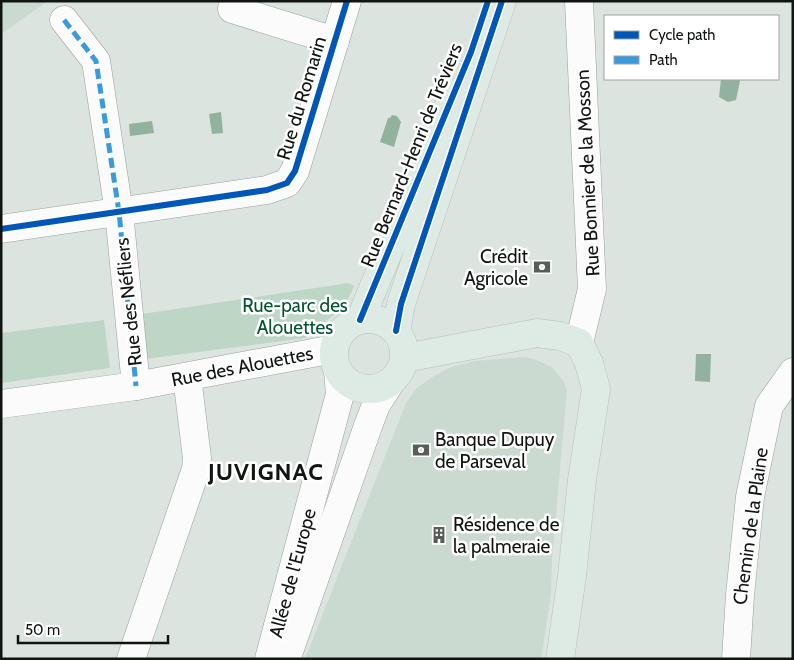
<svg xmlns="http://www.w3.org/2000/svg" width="794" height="660" font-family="Cabin,sans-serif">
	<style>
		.built { fill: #cbdad0 }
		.green { fill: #bed6c6 }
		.water { fill: #92b29e }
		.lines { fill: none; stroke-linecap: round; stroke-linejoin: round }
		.minor-casing { stroke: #9aa09c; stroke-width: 29 }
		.major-casing { stroke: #b9bebb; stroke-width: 29 }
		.minor { stroke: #fafbfa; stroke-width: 28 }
		.major { stroke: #deebe4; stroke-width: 28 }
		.quiet { stroke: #3a9ade; stroke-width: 5; stroke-dasharray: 10 5; stroke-linecap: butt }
		.cycleway-casing { stroke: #fff; stroke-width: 9 }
		.cycleway { stroke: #0057b8; stroke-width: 6 }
		.labels { text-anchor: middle; stroke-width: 5; stroke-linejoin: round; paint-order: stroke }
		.street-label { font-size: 19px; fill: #101511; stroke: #fff }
		.poi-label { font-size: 19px; fill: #101511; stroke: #fff; text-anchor: start }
		.park-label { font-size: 19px; fill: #025330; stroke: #fff }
		.district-label { font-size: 24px; font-weight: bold; letter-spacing: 1px; fill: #101511; stroke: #fff }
	</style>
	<rect width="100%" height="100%" fill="#dce4df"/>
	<g class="built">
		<polygon points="1,1 48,1 1,34"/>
		<polygon points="524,357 534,359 552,367 564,382 567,391 552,559 551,595 541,659 305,659 406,403 417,388 434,376 451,367 474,361"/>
	</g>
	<g class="green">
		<polygon points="349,283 354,286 345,306 305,338 145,359 142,314"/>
		<polygon points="104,320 110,368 1,383 1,333"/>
	</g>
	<g class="water">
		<polygon points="721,79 738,79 740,81 736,100 728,102 719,97"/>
		<polygon points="221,112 223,133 212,134 209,114"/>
		<polygon points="392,115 397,116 401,122 394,147 380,142 388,118 390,118"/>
		<polygon points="152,121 154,133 130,136 129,124"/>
		<polygon points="696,354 711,354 710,382 695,381"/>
	</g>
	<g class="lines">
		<g class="minor-casing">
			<g id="minor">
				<polyline points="235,1 232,9 335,41"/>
				<polyline points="64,20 96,61 119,212 136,386"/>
				<polyline points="1,229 267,190 287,183 295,171 347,1"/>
				<polyline points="579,343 592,289 579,1"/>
				<polyline points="1,404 136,386 334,349"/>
				<polyline points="287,657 368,426 376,405 390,383"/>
				<polyline points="131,659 196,469 197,458 187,377"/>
				<polyline points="269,659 340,394 338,371"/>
				<polyline points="736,659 740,595 750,497 769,406 793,372"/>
			</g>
		</g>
		<g class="major-casing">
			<g id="major">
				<circle cx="369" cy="354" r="35"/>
				<polyline points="360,320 454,93"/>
				<polyline points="396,331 401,304 502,1"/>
				<polyline points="405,358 537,333 560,336 579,343 589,363 596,389 582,480 572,576 560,659"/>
			</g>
		</g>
		<use href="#minor" class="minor"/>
		<use href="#major" class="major"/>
		<polyline class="quiet" points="64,20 96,61 119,212 136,386"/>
		<g class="cycleway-casing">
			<g id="cycleway">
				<polyline points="1,229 267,190 287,183 295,171 347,1"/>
				<polyline points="360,320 471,52 488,1"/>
				<polyline points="396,331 401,304 502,1"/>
			</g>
		</g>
		<use href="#cycleway" class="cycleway"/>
	</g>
	<defs>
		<g id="bank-bare" transform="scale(1.35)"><path d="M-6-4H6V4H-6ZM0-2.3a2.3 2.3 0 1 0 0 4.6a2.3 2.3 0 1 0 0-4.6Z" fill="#575d59" stroke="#fff" stroke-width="2.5" paint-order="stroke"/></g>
		<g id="building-bare" transform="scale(1.35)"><path d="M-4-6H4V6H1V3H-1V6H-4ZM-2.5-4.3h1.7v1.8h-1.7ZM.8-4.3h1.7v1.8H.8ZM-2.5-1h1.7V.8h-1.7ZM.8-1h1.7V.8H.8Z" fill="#575d59" stroke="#fff" stroke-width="2.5" paint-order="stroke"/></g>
	</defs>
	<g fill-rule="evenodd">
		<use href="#bank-bare" x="542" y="267"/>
		<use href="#bank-bare" x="421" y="450"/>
		<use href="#building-bare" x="439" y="535"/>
	</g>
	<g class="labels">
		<g class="street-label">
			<text transform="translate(301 98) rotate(-73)" y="7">Rue du Romarin</text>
			<text transform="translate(411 155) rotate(-68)" y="7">Rue Bernard-Henri de Tréviers</text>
			<text transform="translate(587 173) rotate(-93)" y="7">Rue Bonnier de la Mosson</text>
			<text transform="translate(128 302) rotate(-96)" y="7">Rue des Néfliers</text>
			<text transform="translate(242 366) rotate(-11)" y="7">Rue des Alouettes</text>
			<text transform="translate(750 526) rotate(-82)" y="7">Chemin de la Plaine</text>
			<text transform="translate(292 573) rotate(-75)" y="7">Allée de l'Europe</text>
		</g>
		<g class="poi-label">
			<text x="528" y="263" text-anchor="end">Crédit<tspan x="528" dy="22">Agricole</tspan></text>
			<text x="435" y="446">Banque Dupuy<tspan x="435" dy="22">de Parseval</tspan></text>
			<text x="453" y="531">Résidence de<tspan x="453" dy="22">la palmeraie</tspan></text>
		</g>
		<g class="park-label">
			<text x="295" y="312">Rue-parc des<tspan x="295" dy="22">Alouettes</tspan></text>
		</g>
		<g class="district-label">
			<text x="266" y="480">JUVIGNAC</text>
		</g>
	</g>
	<rect width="794" height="660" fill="none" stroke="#101511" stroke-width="5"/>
	<rect x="604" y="15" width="175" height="65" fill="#ffffff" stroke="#9fa1a0"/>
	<rect x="614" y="31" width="25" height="8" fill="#0057b8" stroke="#9fa1a0"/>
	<text x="649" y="40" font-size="15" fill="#101511">Cycle path</text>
	<rect x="614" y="56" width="25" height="8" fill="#3a9ade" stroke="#9fa1a0"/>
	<text x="649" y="65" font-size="15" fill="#101511">Path</text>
	<path d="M18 635v8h150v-8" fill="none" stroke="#101511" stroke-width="2.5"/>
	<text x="25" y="635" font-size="15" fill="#101511" stroke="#ffffff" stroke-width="4" paint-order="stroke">50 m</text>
</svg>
